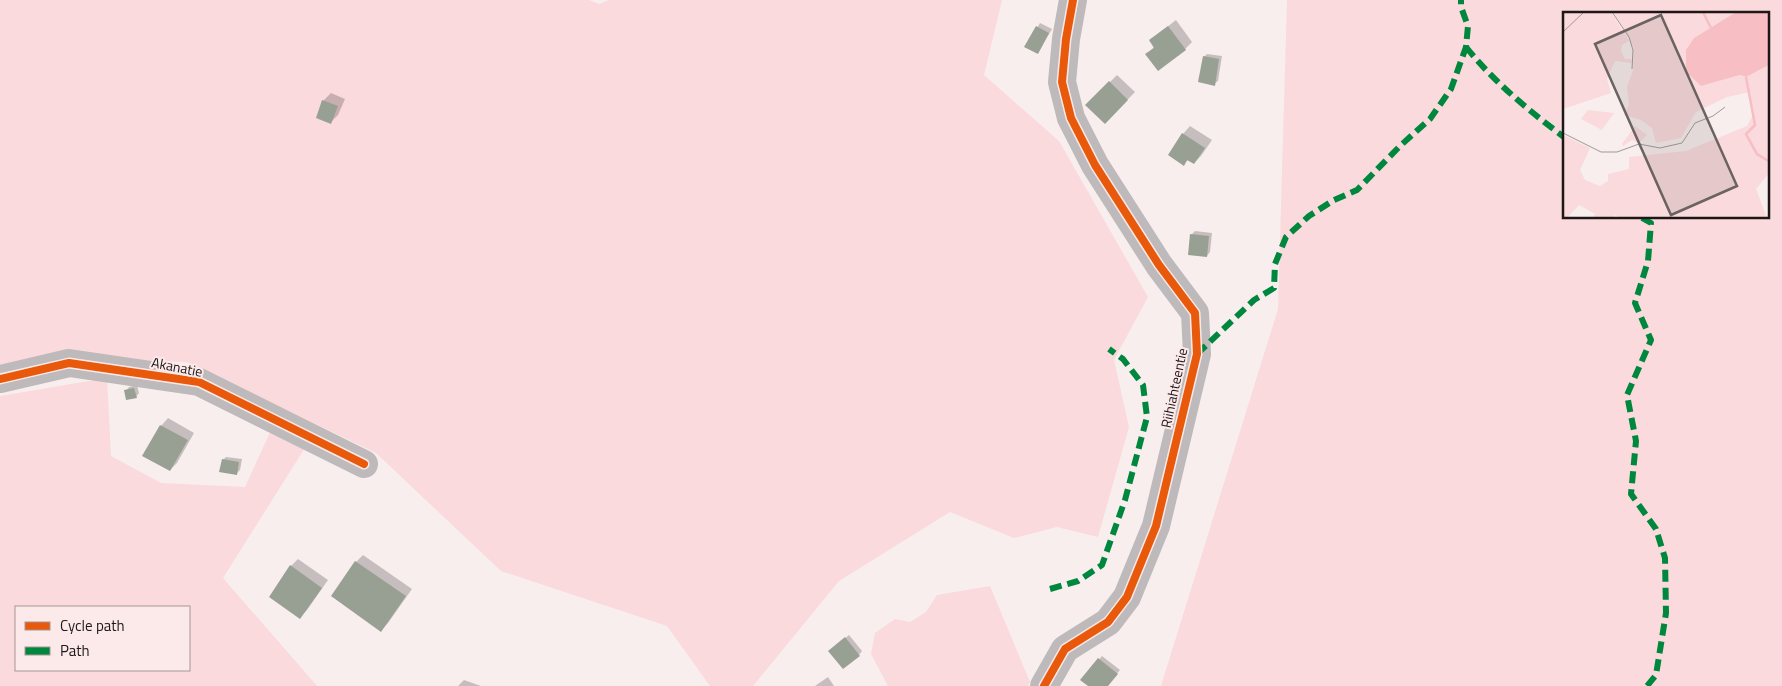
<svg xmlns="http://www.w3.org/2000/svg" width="1782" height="686" font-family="'Titillium Web',sans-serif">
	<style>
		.green { fill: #fadadc; fill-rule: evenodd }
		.shadow { fill: #0003 }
		.building { fill: #989f93 }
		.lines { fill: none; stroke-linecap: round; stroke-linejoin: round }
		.minor { stroke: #beb9ba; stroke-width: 28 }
		.quiet { stroke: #00873e; stroke-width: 6; stroke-dasharray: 12 6; stroke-linecap: butt }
		.cycleway-casing { stroke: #fceaeb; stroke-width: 11 }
		.cycleway { stroke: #e8590c; stroke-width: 8 }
		.labels { text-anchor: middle; stroke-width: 4; stroke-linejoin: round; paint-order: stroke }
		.street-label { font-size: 14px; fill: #1f1717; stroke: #fceaeb }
		.inset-river { fill: none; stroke: #f7bec3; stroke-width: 2.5 }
		.inset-road { fill: none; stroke: #a19898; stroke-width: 1 }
		.view { fill: #6b6262; fill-opacity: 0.15; stroke: #6b6262; stroke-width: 2.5 }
		.inset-edge { fill: none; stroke: #1f1717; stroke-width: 2.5 }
	</style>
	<rect width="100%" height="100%" fill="#f8eeee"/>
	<g class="green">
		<polygon points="0,0 589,0 599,4 609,0 1002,0 984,75 1059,141 1148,297 1114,360 1129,427 1098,537 1057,527 1014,538 950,512 839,581 753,686 710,686 667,626 501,571 376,453 186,362 37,358 0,367"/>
		<path d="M1287 0H1782V686H1161L1278 309ZM1564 14H1768V218H1564Z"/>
		<path d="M107 378 111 456 161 483 245 487 272 428 308 443 223 578 317 686H0V396ZM16 607H189V670H16Z"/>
		<polygon points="990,586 1030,682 1028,686 888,686 871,654 875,633 895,619 910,622 926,612 937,595"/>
	</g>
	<g class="shadow">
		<polygon points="1176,20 1192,42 1185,49 1147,54 1155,46 1158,34"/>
		<polygon points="1040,23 1052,29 1038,53 1026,46"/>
		<polygon points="1207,54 1222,56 1218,81 1214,84 1204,57"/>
		<polygon points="1117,75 1135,92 1105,123 1087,105"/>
		<polygon points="331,93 345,99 338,115 331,122 323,101"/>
		<polygon points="1190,126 1212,140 1201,156 1194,163 1189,159 1184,164 1169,155 1183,134"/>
		<polygon points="1195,231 1212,233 1210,252 1207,256 1192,234"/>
		<polygon points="137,385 139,393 136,397 126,391 129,387"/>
		<polygon points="168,418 194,433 177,463 170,470 161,426"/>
		<polygon points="226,457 242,459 240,470 236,474 223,460"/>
		<polygon points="363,555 412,589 388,623 381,630 332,596 356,562"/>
		<polygon points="298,559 328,580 307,610 300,617 291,566"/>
		<polygon points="849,635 862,651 859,655 833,648"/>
		<polygon points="1102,656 1120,670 1107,686 1090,686 1082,680"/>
		<polygon points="828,677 834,686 815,686"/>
		<polygon points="464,680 481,686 458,686"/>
	</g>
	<g class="building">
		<polygon points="1036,26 1049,33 1038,54 1024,47"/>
		<polygon points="1168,26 1186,50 1158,71 1145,54 1154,48 1149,40"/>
		<polygon points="1203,56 1219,59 1215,86 1198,82"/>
		<polygon points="1109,81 1128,100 1105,124 1085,105"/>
		<polygon points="322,100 338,106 331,124 316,118"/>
		<polygon points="1182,133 1205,148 1194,164 1187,160 1184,166 1168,155"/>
		<polygon points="1190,234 1209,236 1207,257 1188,255"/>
		<polygon points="134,388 137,398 126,400 124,390"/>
		<polygon points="160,425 188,440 170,471 142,456"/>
		<polygon points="222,459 239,462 237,475 219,472"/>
		<polygon points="355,561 406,596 381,632 331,596"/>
		<polygon points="290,565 322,588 300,619 269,597"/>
		<polygon points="845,637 860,656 843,669 828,651"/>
		<polygon points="1098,658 1118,674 1108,686 1088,686 1080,680"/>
	</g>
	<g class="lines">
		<g class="minor">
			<polyline points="0,379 69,363 199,382 364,464"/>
			<polyline points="1044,686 1065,649 1108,622 1127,597 1156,526 1197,354 1195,313 1159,265 1095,165 1071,118 1062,82 1066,39 1073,0"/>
		</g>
		<g class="quiet">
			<path d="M1466 47C1494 82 1528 110 1564 137"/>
			<polyline points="1642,218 1651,223 1648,261 1635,303 1651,340 1627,395 1636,441 1631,494 1656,529 1665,558 1666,613 1656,675 1647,686"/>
			<polyline points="1197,354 1254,300 1274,288 1275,264 1286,237 1309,216 1334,200 1357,190 1400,146 1430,119 1451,89 1466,47 1468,26 1461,7 1461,0"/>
			<polyline points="1050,589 1078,581 1102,565 1125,500 1147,417 1143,385 1123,359 1109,349"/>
		</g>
		<g class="cycleway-casing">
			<g id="cycleway">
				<polyline points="0,379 69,363 199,382 364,464"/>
				<polyline points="1044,686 1065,649 1108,622 1127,597 1156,526 1197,354 1195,313 1159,265 1095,165 1071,118 1062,82 1066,39 1073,0"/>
			</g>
		</g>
		<use href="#cycleway" class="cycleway"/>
	</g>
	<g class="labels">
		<g class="street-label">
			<text transform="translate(177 367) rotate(11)" y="5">Akanatie</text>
			<text transform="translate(1174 388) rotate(-78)" y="5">Riihiahteentie</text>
		</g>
	</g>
	<g transform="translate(1563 12)">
		<rect width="206" height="206" fill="#f8eeee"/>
		<path d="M0 0H48L66 29 59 33 58 39 62 47H68L69 51 52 49 44 67 48 81 0 97ZM50 0H173L131 26 125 35 123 60 134 71 142 73 177 63 183 65 206 53V161L193 177 204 206 60 207 52 203 50 206H30L32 202 16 193 4 206H0V123L27 136 17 158 22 168 37 174 45 169V162L66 157V145L123 139 184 114 190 103 187 80 164 85 133 100 118 126 93 131 89 116 78 108 61 103 66 93 64 75 70 58 71 36ZM25 98 51 101 39 118 18 107ZM72 114 84 123 76 131 69 128 60 134 59 132Z" fill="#fadadc"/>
		<path d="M173 0H206V53L183 65 177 63 138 74 123 60V38L131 26Z" fill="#f7bec3"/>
		<path class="inset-river" d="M140 0 148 16M183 65 192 113 183 122 194 142 207 150"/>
		<path class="inset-road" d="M49 0 66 25 70 38 69 57M0 20 21 0M0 121 38 140H54L76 132 97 136 119 131 132 111 150 104 162 95"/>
		<path class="view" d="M98 3 174 174 108 203 32 32Z"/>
		<rect width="206" height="206" class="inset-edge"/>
	</g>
	<rect x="15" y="606" width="175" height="65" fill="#fceaeb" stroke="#a49696"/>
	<rect x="25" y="622" width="25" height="8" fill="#e8590c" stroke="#a49696"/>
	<text x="60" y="631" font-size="15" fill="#1f1717">Cycle path</text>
	<rect x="25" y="647" width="25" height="8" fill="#00873e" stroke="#a49696"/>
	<text x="60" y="656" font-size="15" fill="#1f1717">Path</text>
</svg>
